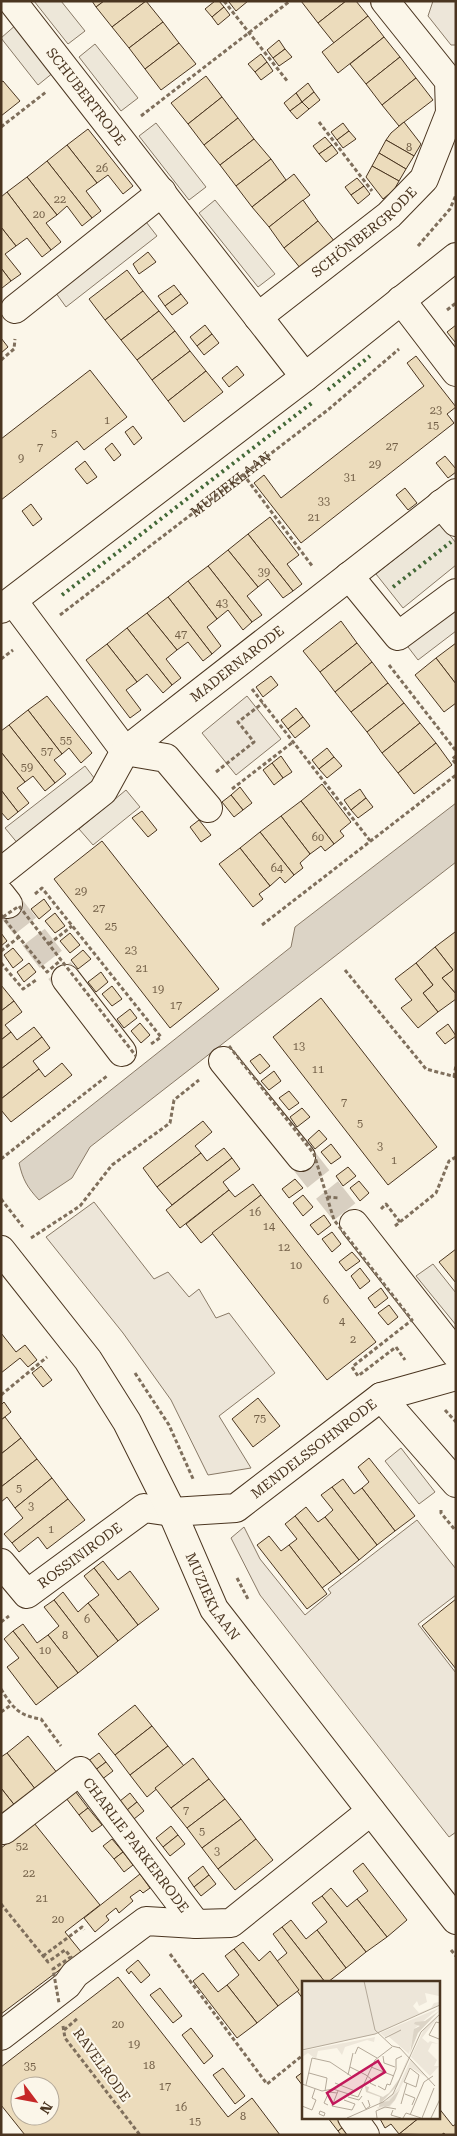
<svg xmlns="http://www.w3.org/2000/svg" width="457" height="2136" font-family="'Roboto Serif',serif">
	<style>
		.green { fill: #ede6d9; stroke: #887966 }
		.parking { fill: #ede7d9; stroke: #887966 }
		.water { fill: #dcd4c6; stroke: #887966 }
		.building { fill: #ecdcbc; stroke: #4a3520; fill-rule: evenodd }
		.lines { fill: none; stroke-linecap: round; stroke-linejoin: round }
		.street-tunnel { stroke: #d8cfc1; stroke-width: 28; stroke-dasharray: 28 14; stroke-linecap: butt }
		.street-casing { stroke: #4a3520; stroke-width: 30 }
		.secondary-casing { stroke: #4a3520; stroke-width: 30 }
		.path { stroke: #7f6f5c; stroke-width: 3; stroke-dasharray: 4 2.5; stroke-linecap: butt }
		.street { stroke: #fbf6e9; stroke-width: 28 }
		.secondary { stroke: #fbf6e9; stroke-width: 28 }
		.path-bridge { stroke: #7f6f5c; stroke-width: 3; stroke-dasharray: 4 2.5; stroke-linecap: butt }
		.hedge { stroke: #436837; stroke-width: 4; stroke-dasharray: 2.5 4; stroke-linecap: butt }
		.labels { text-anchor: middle; stroke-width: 4; stroke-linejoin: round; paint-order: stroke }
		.number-label { font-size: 11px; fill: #725f47 }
		.street-label { font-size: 14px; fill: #4a3520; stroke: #fbf6e9 }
		.inset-road { fill: none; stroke: #b4a999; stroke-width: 1 }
		.view { fill: #c2185b; fill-opacity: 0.15; stroke: #c2185b; stroke-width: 2.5 }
		.inset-edge { fill: none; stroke: #4a3520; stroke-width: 2.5 }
	</style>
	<rect width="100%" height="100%" fill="#fbf6e9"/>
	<g class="green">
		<polygon points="433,1 456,1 456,45 451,45 428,16"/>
		<polygon points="247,696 281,739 236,775 202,733"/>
		<polygon points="94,1202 154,1279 168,1272 189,1297 199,1289 216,1318 229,1313 275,1373 219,1416 251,1468 208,1475 171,1400 123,1333 46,1237"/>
		<polygon points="417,1520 456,1569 456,1595 418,1624 456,1673 456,1832 449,1837 260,1595 231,1538 244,1527 260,1559 305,1615 331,1593 328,1589"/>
	</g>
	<g class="parking">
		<polygon points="34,1 61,1 85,31 68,44"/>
		<polygon points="17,24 54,72 38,85 1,38"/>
		<polygon points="95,44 138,98 121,111 79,57"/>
		<polygon points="156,123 206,187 189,200 139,136"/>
		<polygon points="215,200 275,274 258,287 199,213"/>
		<polygon points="143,218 157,236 66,307 53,289"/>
		<polygon points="440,523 456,543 456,565 403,608 376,574"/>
		<polygon points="456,604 456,631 418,660 405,643"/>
		<polygon points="85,766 98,783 19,845 5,828"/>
		<polygon points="126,790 140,807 93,845 79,829"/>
		<polygon points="433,1264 456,1293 456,1325 416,1276"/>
		<polygon points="401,1448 435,1492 419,1504 385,1461"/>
	</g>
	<path class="water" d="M456 803V862L90 1147 72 1178 39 1200C27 1187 23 1180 19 1163L291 947 295 927Z"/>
	<g class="building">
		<polygon points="92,1 104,1 96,7"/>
		<polygon points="104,1 146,1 112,27 96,7"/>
		<polygon points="146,1 163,22 129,48 112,27"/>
		<polygon points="215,1 219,1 224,7 212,17 205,9"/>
		<polygon points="231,1 248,1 236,11 229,2"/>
		<polygon points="301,1 346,1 318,23"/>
		<polygon points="346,1 356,1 368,16 334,43 318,23"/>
		<polygon points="224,7 230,15 218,25 212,17"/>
		<polygon points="368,16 384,37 338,73 322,52"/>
		<polygon points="163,22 179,43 145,69 129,48"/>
		<polygon points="384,37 400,57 366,84 350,64"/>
		<polygon points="279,40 285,49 273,58 267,50"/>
		<polygon points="179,43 196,64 161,90 145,69"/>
		<polygon points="285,49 292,57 279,66 273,58"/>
		<polygon points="261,54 267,62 255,72 248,64"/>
		<polygon points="400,57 416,78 382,105 366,84"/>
		<polygon points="267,62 273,71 261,80 255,72"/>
		<polygon points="206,76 222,97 188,124 171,103"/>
		<polygon points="416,78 433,100 399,126 382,105"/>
		<polygon points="3,81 20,101 1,116 1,82"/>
		<polygon points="308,83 314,92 302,102 296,93"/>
		<polygon points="314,92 320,100 309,109 302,102"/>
		<polygon points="296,93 302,102 290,111 284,103"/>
		<polygon points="222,97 238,118 204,145 188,124"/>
		<polygon points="302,102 309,109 297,119 290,111"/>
		<polygon points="238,118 254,139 220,165 204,145"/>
		<polygon points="404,122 421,144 414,156 386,140 391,133"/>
		<polygon points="343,123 349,131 337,140 331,132"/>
		<polygon points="88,129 133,186 123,194 108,175 97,183 67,145"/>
		<polygon points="349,131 356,139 343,148 337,140"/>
		<polygon points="325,137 332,145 319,154 313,146"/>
		<polygon points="254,139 271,159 236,186 220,165"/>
		<polygon points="386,140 414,156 406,169 379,153"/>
		<polygon points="67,145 97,183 86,191 101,211 92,218 47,161"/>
		<polygon points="332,145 338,153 326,162 319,154"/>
		<polygon points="379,153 406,169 399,181 372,166"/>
		<polygon points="271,159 286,180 252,207 236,186"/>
		<polygon points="47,161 92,218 82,226 67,206 57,215 27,177"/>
		<polygon points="372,166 399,181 394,190 383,199 366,177"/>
		<polygon points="294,174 310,195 269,227 252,207"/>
		<polygon points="27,177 57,215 46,223 61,242 51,250 7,192"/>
		<polygon points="357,178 364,186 351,195 345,187"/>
		<polygon points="364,186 370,194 358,204 351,195"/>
		<polygon points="7,192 51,250 42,257 27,238 16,246 1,227 1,197"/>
		<polygon points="303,200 318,221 284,248 269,227"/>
		<polygon points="318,221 335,242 301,269 284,248"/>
		<polygon points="1,227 16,246 5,254 21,274 11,281 1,268"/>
		<polygon points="148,252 156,262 139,274 133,264"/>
		<polygon points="1,268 11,281 2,288 1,288"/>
		<polygon points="127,270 143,291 105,320 89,299"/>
		<polygon points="174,285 181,294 165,306 158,296"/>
		<polygon points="143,291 159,311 121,340 105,320"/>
		<polygon points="181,294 188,303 172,315 165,306"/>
		<polygon points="159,311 175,331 137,360 121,340"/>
		<polygon points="205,325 212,334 197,346 190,337"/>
		<polygon points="456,325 456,342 455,342 447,332"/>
		<polygon points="175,331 190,351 152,380 137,360"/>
		<polygon points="212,334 219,343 204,355 197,346"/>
		<polygon points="1,338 8,347 1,353"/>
		<polygon points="190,351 206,371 168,401 152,380"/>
		<polygon points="416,356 456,407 447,414 454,423 301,543 254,483 264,475 281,498 424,386 407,363"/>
		<polygon points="237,366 244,375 229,387 222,378"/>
		<polygon points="90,370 127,417 84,450 77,441 1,500 1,439"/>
		<polygon points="206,371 223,392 184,422 168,401"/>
		<polygon points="133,426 142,438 134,445 125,432"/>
		<polygon points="112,443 121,455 114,461 105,449"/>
		<polygon points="445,456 456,469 456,472 448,478 436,463"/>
		<polygon points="85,461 97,477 87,484 75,469"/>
		<polygon points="405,488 417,503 408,510 396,495"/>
		<polygon points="31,504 42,519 33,526 22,511"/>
		<polygon points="270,517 299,555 287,564 302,584 293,591 248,534"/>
		<polygon points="248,534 293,591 283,598 268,579 258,587 228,550"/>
		<polygon points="228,550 258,587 247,596 262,615 252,622 208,566"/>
		<polygon points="208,566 252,622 243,630 228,610 217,619 188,581"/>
		<polygon points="188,581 217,619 207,627 221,646 212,654 168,597"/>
		<polygon points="168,597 212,654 203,661 188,642 177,650 147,613"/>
		<polygon points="147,613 177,650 166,659 181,678 172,685 127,628"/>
		<polygon points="341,621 357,643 320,672 303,651"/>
		<polygon points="127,628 172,685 163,693 147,674 137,682 107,644"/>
		<polygon points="357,643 372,662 335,692 320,672"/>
		<polygon points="456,643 456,684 436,658"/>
		<polygon points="107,644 137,682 126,690 141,710 130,718 86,660"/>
		<polygon points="436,658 456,684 456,703 444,712 415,675"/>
		<polygon points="372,662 388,683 351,712 335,692"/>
		<polygon points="271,676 278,685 263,697 256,687"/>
		<polygon points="388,683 404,703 367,732 351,712"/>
		<polygon points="47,696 92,753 81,763 69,748 62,754 28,710"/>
		<polygon points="404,703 420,723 382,753 367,732"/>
		<polygon points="296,708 303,717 288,729 281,720"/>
		<polygon points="28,710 62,754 54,760 66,774 55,783 9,725"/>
		<polygon points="303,717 310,726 295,738 288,729"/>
		<polygon points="420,723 436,743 398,773 382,753"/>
		<polygon points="9,725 55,783 45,791 33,776 25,782 1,752 1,731"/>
		<polygon points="436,743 452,765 414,794 398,773"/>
		<polygon points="327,748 334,757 319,769 312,760"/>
		<polygon points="1,752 25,782 17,788 29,803 18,812 1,790"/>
		<polygon points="281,756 292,772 283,778 272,763"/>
		<polygon points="334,757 342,766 327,778 319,769"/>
		<polygon points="272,763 283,778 274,785 263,770"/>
		<polygon points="322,784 351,822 340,831 344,836 334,844 301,801"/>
		<polygon points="240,787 252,803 243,810 231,795"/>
		<polygon points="360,789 366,798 351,810 344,800"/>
		<polygon points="1,790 18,812 8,820 1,812"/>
		<polygon points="231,795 243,810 234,817 222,802"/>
		<polygon points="366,798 373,807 358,818 351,810"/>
		<polygon points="301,801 334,844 325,851 321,846 310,854 281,816"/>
		<polygon points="142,811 157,830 148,837 132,818"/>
		<polygon points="281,816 310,854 300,863 303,868 294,875 260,832"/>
		<polygon points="199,820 211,835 201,842 190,827"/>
		<polygon points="260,832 294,875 285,883 280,877 270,886 240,848"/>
		<polygon points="102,841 219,989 170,1028 54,879"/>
		<polygon points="240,848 270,886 259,894 263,899 253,907 219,864"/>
		<polygon points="44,899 51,909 39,919 31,909"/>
		<polygon points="55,913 65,926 55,933 45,921"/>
		<polygon points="455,932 456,933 456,994 442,978 453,970 435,947"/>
		<polygon points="1,933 7,941 1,946"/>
		<polygon points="70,933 80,945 70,953 60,941"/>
		<polygon points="435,947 453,970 442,978 456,994 456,999 438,1012 423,993 433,985 416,963"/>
		<polygon points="13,948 23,960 13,968 4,955"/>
		<polygon points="83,950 91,959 78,969 71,960"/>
		<polygon points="29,963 36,972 24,982 17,972"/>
		<polygon points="416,963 433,985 423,993 438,1012 418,1028 401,1008 412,1000 395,979"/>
		<polygon points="101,972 108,982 96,992 88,982"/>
		<polygon points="1,985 14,1001 1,1011"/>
		<polygon points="112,986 122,999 112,1006 102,994"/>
		<polygon points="321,998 437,1147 388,1185 273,1037"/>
		<polygon points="14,1001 22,1012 5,1025 11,1032 1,1040 1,1011"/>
		<polygon points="130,1009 137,1018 124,1028 117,1019"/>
		<polygon points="140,1023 150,1035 141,1043 131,1031"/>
		<polygon points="448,1024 456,1036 445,1044 436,1033"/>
		<polygon points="34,1027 42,1037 1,1069 1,1040 11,1032 17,1040"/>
		<polygon points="42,1037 50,1048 33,1061 39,1069 1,1099 1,1069"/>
		<polygon points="260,1054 270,1066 260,1074 250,1061"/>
		<polygon points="62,1063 72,1075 11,1122 1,1110 1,1099 39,1069 45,1077"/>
		<polygon points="274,1071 281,1081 269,1090 261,1081"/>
		<polygon points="289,1091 299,1103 289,1110 279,1098"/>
		<polygon points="302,1108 310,1117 297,1127 290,1117"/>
		<polygon points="203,1121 212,1132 195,1146 201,1153 157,1187 143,1168"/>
		<polygon points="319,1130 327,1139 315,1149 308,1140"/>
		<polygon points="331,1144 341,1157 331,1164 321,1152"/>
		<polygon points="224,1148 232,1158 172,1205 157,1187 201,1153 207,1161"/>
		<polygon points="232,1158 240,1169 223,1182 229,1190 180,1228 166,1210"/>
		<polygon points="348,1167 356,1176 343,1186 336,1176"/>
		<polygon points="295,1179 303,1188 289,1198 282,1189"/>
		<polygon points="359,1181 369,1193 360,1201 350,1188"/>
		<polygon points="253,1184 261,1195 201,1243 186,1224 229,1190 235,1197"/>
		<polygon points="261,1195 376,1342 327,1380 212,1233"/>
		<polygon points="303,1195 313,1207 303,1216 293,1203"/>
		<polygon points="324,1215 331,1225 318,1235 310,1225"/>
		<polygon points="332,1232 341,1244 332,1252 322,1239"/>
		<polygon points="456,1249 456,1283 439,1262"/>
		<polygon points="352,1252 360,1261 346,1271 339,1262"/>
		<polygon points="360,1268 370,1281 360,1289 351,1276"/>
		<polygon points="381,1288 388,1298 375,1308 368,1298"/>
		<polygon points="389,1305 398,1317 388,1325 378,1313"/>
		<polygon points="1,1333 16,1352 25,1345 37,1360 28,1367 20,1358 1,1373"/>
		<polygon points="41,1366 52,1380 43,1387 32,1373"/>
		<polygon points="258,1398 280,1426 253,1447 232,1419"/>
		<polygon points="4,1402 11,1412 1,1420 1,1405"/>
		<polygon points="5,1417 21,1438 1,1454 1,1420"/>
		<polygon points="21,1438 37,1459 1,1487 1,1454"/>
		<polygon points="369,1458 415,1516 395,1531 362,1488 369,1482 358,1467"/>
		<polygon points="37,1459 52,1478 15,1508 7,1497 1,1502 1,1487"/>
		<polygon points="52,1478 68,1499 12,1543 4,1534 23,1518 15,1508"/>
		<polygon points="343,1479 354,1494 362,1488 395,1531 377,1545 332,1487"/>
		<polygon points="332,1487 377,1545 359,1560 325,1517 333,1510 321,1495"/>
		<polygon points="68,1499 85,1520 47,1549 38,1537 19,1552 12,1543"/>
		<polygon points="306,1507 318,1522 325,1517 359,1560 341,1574 295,1516"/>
		<polygon points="295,1516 341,1574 322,1588 289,1545 297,1539 285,1524"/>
		<polygon points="269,1536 281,1551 289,1545 327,1594 307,1609 257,1545"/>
		<polygon points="103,1561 118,1580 130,1571 159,1609 138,1625 94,1568"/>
		<polygon points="94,1568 138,1625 118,1641 88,1603 99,1595 84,1576"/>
		<polygon points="63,1592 78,1612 88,1603 118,1641 98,1657 54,1600"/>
		<polygon points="456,1599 456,1669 422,1626"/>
		<polygon points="54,1600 98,1657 78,1673 48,1635 59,1626 44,1607"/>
		<polygon points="23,1624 37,1643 48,1635 78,1673 58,1688 13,1631"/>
		<polygon points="13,1631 58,1688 36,1705 7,1667 19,1658 4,1639"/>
		<polygon points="135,1705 152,1726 115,1755 98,1734"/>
		<polygon points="152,1726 168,1746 130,1775 115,1755"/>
		<polygon points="28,1736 58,1774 36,1790 7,1753"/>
		<polygon points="168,1746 184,1766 147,1797 130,1775"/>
		<polygon points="7,1753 36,1790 16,1807 1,1788 1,1757"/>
		<polygon points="99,1753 106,1762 90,1774 83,1765"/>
		<polygon points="193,1758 209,1779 171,1808 155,1788"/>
		<polygon points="106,1762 113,1771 97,1783 90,1774"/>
		<polygon points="209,1779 225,1799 187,1828 171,1808"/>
		<polygon points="1,1788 16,1807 1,1818"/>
		<polygon points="75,1791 88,1808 79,1815 66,1798"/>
		<polygon points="130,1793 137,1802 122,1814 115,1805"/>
		<polygon points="225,1799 241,1819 202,1848 187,1828"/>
		<polygon points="137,1802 144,1811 129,1823 122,1814"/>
		<polygon points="88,1808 102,1825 92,1832 79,1815"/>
		<polygon points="241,1819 256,1839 218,1869 202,1848"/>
		<polygon points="34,1823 100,1905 65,1932 82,1953 1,2014 1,1848"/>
		<polygon points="171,1826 178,1835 163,1847 156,1838"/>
		<polygon points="178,1835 185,1844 170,1856 163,1847"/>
		<polygon points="112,1839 123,1852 114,1859 103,1846"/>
		<polygon points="256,1839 273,1860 235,1890 218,1869"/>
		<polygon points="123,1852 133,1865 124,1872 114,1859"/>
		<polygon points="363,1863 407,1920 387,1937 357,1899 368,1891 353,1871"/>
		<polygon points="203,1866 209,1875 194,1887 188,1878"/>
		<polygon points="140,1874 150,1888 143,1893 140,1890 130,1897 133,1901 119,1913 116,1908 106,1916 109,1920 95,1932 84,1918"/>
		<polygon points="209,1875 216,1884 201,1896 194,1887"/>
		<polygon points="331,1888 347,1907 357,1899 387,1937 366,1952 322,1896"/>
		<polygon points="322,1896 366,1952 346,1968 317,1930 327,1922 312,1903"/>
		<polygon points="291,1920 306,1939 317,1930 346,1968 328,1982 325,1982 282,1927"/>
		<polygon points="282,1927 325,1982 303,1982 303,1999 276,1962 287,1953 273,1934"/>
		<polygon points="243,1942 259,1961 270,1951 299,1990 278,2006 234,1949"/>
		<polygon points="234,1949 278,2006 257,2023 227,1985 239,1975 225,1956"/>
		<polygon points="138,1960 150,1975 141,1983 131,1971 129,1974 126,1970"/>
		<polygon points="203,1973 218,1992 227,1985 257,2023 237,2038 193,1981"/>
		<path d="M118 1977 228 2117 252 2098 280 2135H25L1 2105V2067ZM20 2086H50V2116H20Z"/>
		<polygon points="160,1988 182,2016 173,2023 150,1995"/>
		<polygon points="191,2028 213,2056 204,2064 182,2035"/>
		<polygon points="223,2068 245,2096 235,2104 213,2075"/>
		<polygon points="303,2072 303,2086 296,2077"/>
		<polygon points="438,2107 453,2126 456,2124 456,2135 445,2135 444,2133 441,2135 399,2134 420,2117 438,2117"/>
		<polygon points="342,2117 347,2124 338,2131 328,2118"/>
		<polygon points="379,2117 420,2117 399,2134 391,2124 385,2128"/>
		<polygon points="347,2124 356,2135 341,2135 338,2131"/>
	</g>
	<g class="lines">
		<g class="street-tunnel">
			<polyline points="8,904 66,979"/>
			<polyline points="301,1157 354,1224"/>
		</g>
		<g class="street-casing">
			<g id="street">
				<path id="s2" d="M12 1 305 377"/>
				<polyline points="401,300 456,372"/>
				<polyline points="15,309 162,192"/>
				<path id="s3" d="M258 317 389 215 424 179 450 113 449 81 385 1"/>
				<polyline points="441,504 456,522"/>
				<polyline points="349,576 398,636 456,593"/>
				<polyline points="13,601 125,751 166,758 208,808"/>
				<path id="s4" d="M1 872 103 791 125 751 456 493"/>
				<polyline points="1,895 8,904"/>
				<polyline points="66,979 122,1052"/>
				<polyline points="223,1061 301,1157"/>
				<polyline points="354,1224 456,1354"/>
				<polyline points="381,1397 456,1483"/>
				<path id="s5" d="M1 1563 27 1594 144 1508 172 1512 236 1508 381 1397 456 1376"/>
				<path id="s6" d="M4 1830 80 1771 196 1924"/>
				<polyline points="1,2036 67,1985 75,1974 146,1921 196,1924 231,1923 371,1811"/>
				<polyline points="352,2117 365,2135"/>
			</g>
		</g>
		<g class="secondary-casing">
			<g id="secondary">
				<polyline points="1,609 305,377 456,257"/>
				<path id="s7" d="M1 1250 88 1360 127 1422 172 1512 214 1609 456 1920"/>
			</g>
		</g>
		<g class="path">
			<polyline points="224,1 288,82"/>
			<polyline points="141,116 290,1"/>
			<polyline points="319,122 372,191"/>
			<polyline points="1,127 46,92"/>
			<polyline points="418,246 450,209 456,195"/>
			<polyline points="447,310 456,303"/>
			<polyline points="1,360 14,349 15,339"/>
			<polyline points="243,474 313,567"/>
			<path id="s1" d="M60 615 329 409 399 349"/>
			<polyline points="1,659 13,650"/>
			<polyline points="389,665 456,751"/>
			<polyline points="252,689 371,842"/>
			<polyline points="456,756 452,759 456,764"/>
			<polyline points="216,772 254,742 238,722 263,703"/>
			<polyline points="232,789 293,742"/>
			<polyline points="35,894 42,888 161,1037 151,1044"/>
			<polyline points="262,925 456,775"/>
			<polyline points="49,944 72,926"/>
			<polyline points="1,951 19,937"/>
			<polyline points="1,963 23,989 36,980"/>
			<polyline points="345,970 426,1069 456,1077"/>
			<polyline points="454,1077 456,1065"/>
			<polyline points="1,1159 107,1076"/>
			<polyline points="327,1197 339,1198"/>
			<polyline points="1,1199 23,1227"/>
			<polyline points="381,1209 386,1204 400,1222"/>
			<polyline points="395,1226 436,1193 449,1161 456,1157"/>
			<polyline points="31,1238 80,1206 112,1165 170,1123 174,1100 199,1080"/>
			<polyline points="396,1347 405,1360"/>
			<polyline points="135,1373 169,1425 194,1481"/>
			<polyline points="1,1395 47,1357"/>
			<polyline points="445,1410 456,1422"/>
			<polyline points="441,1510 441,1513 456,1531"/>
			<polyline points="237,1578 249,1601"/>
			<polyline points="1,1622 9,1616"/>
			<path d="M1 1689C12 1707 19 1716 41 1719L61 1746"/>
			<polyline points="1,1712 11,1705"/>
			<polyline points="451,1950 456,1956"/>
			<polyline points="170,1954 267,2084 303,2055"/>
			<polyline points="43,1956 82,1927 84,1930"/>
			<polyline points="63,2026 65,2038 140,2135"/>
			<polyline points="64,2030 78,2018"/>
		</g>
		<use href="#street" class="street"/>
		<use href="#secondary" class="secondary"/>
		<g class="path-bridge">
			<polyline points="1,915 47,972 61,960"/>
			<polyline points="3,917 19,906 136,1056"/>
			<polyline points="229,1046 314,1154 334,1220 412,1320 352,1367 358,1376 396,1347"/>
			<polyline points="1,1904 48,1962 65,1950 71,1957 53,1969 59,2003"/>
		</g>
		<g class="hedge">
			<polyline points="328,390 370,356"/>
			<polyline points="393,587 451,542"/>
			<polyline points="62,595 313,402"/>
		</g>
	</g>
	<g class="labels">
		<g class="number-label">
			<text x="409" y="151">8</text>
			<text x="102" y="172">26</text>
			<text x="60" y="203">22</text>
			<text x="39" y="218">20</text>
			<text x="436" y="414">23</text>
			<text x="107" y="424">1</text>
			<text x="433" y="429">15</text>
			<text x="54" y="437">5</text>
			<text x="392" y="450">27</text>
			<text x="40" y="451">7</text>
			<text x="21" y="462">9</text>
			<text x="375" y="468">29</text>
			<text x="350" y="481">31</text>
			<text x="324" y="505">33</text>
			<text x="314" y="521">21</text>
			<text x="264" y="576">39</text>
			<text x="222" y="607">43</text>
			<text x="181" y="638">47</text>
			<text x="66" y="744">55</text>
			<text x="47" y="755">57</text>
			<text x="27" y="771">59</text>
			<text x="318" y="841">60</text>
			<text x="277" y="872">64</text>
			<text x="81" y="895">29</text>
			<text x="99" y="912">27</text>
			<text x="111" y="930">25</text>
			<text x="131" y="954">23</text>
			<text x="142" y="972">21</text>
			<text x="158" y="993">19</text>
			<text x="176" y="1009">17</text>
			<text x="299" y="1050">13</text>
			<text x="318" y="1073">11</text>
			<text x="344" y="1106">7</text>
			<text x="360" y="1127">5</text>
			<text x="380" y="1150">3</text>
			<text x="394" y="1164">1</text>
			<text x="255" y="1216">16</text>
			<text x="269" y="1230">14</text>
			<text x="284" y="1251">12</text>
			<text x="296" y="1269">10</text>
			<text x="326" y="1304">6</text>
			<text x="342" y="1325">4</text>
			<text x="353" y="1343">2</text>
			<text x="260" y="1422">75</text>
			<text x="19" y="1492">5</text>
			<text x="31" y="1510">3</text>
			<text x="51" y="1533">1</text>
			<text x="87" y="1623">6</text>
			<text x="65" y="1639">8</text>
			<text x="45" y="1654">10</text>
			<text x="186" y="1814">7</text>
			<text x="202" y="1835">5</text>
			<text x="22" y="1850">52</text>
			<text x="217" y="1855">3</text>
			<text x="29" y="1877">22</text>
			<text x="42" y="1902">21</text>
			<text x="58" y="1923">20</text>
			<text x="118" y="2028">20</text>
			<text x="134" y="2048">19</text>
			<text x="149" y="2069">18</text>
			<text x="30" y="2070">35</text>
			<text x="165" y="2090">17</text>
			<text x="181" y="2111">16</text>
			<text x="243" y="2120">8</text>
			<text x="195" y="2125">15</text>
		</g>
		<g class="street-label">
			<text dy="5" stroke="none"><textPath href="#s2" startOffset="121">SCHUBERTRODE</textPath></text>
			<text dy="5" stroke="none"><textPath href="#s3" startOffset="136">SCHÖNBERGRODE</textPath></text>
			<text dy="5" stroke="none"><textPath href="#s1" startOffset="215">MUZIEKLAAN</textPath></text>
			<text dy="5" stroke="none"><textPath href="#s4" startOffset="318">MADERNARODE</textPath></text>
			<text dy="5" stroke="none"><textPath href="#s5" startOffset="376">MENDELSSOHNRODE</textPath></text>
			<text dy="5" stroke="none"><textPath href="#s5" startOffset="106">ROSSINIRODE</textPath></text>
			<text dy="5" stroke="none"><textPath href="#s7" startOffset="408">MUZIEKLAAN</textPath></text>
			<text dy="5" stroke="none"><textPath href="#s6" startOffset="189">CHARLIE PARKERRODE</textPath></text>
			<text transform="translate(102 2065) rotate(54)" y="5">RAVELRODE</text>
		</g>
	</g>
	<g transform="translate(302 1981)">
		<rect width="138" height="138" fill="#fbf6e9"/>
		<path d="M0 0H137V18V15L123 12 125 21 117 25 115 20 111 25 117 32 129 27 132 22 137 21V24L74 53 0 69ZM137 27 113 47 107 73 86 55 98 48 83 56 78 52ZM137 35 120 57 126 62 128 60 137 63 130 62 126 70 135 79 132 85H137L128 95 109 76 122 48ZM73 56 72 61 65 59 43 66 40 74 35 67 16 70 14 78 6 72 0 76V70ZM109 78 124 96 108 86 93 119 87 127 76 128 75 126 86 125 93 119 97 108 89 119 81 123 96 107Z" fill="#ede6d9"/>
		<path d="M137 30 116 52 95 105 80 121 87 120 98 108 93 119 87 125 77 126 78 116 64 111 63 105 67 106 66 110 81 116 87 112 97 98 108 72 112 48 118 45 112 43 113 41 123 40Z" fill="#dcd4c6"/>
		<path class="inset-road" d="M62 0 73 49 90 65 98 67M83 57 99 49M137 58 127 54 134 41 138 42M97 66 133 105M0 69 73 53 138 24M53 73 56 66 75 77M81 75 82 82 93 86M48 86 64 94 69 98 68 102 74 105M69 86 92 95M108 87 117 94 114 106 102 101ZM7 92 25 97 23 110M46 94 51 72M33 102 53 110M0 103 20 110 31 108 56 116 73 79 90 66M4 104 10 77 28 81 49 95M76 105 83 109 85 103 88 104 94 88V78L100 75M36 110 30 125 50 129 53 123 42 119M103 113 113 117 110 124M46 116 57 119 60 115M60 121 64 128 68 125 66 119M99 123 105 102M26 124 22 122 27 111 35 112M0 125 10 129 14 119 10 117 13 108M91 129 89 134 99 137M18 130 23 132 22 135 17 133ZM108 134 122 101 131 95M45 137 81 121 91 113 119 51 138 33M75 137 74 130 83 126 94 128M101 137 104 132 119 137M120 137 132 107M129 137 138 118"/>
		<path class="view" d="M76 80 83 91 31 123 25 112Z"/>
		<rect width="138" height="138" class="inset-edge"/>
	</g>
	<rect width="457" height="2136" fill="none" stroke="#4a3520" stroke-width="5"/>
	<g transform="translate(35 2101) rotate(122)"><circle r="24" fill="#fbf6e9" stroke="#b4a999"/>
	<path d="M0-4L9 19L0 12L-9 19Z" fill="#c62828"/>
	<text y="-8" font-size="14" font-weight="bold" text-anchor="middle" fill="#4a3520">N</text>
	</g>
</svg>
